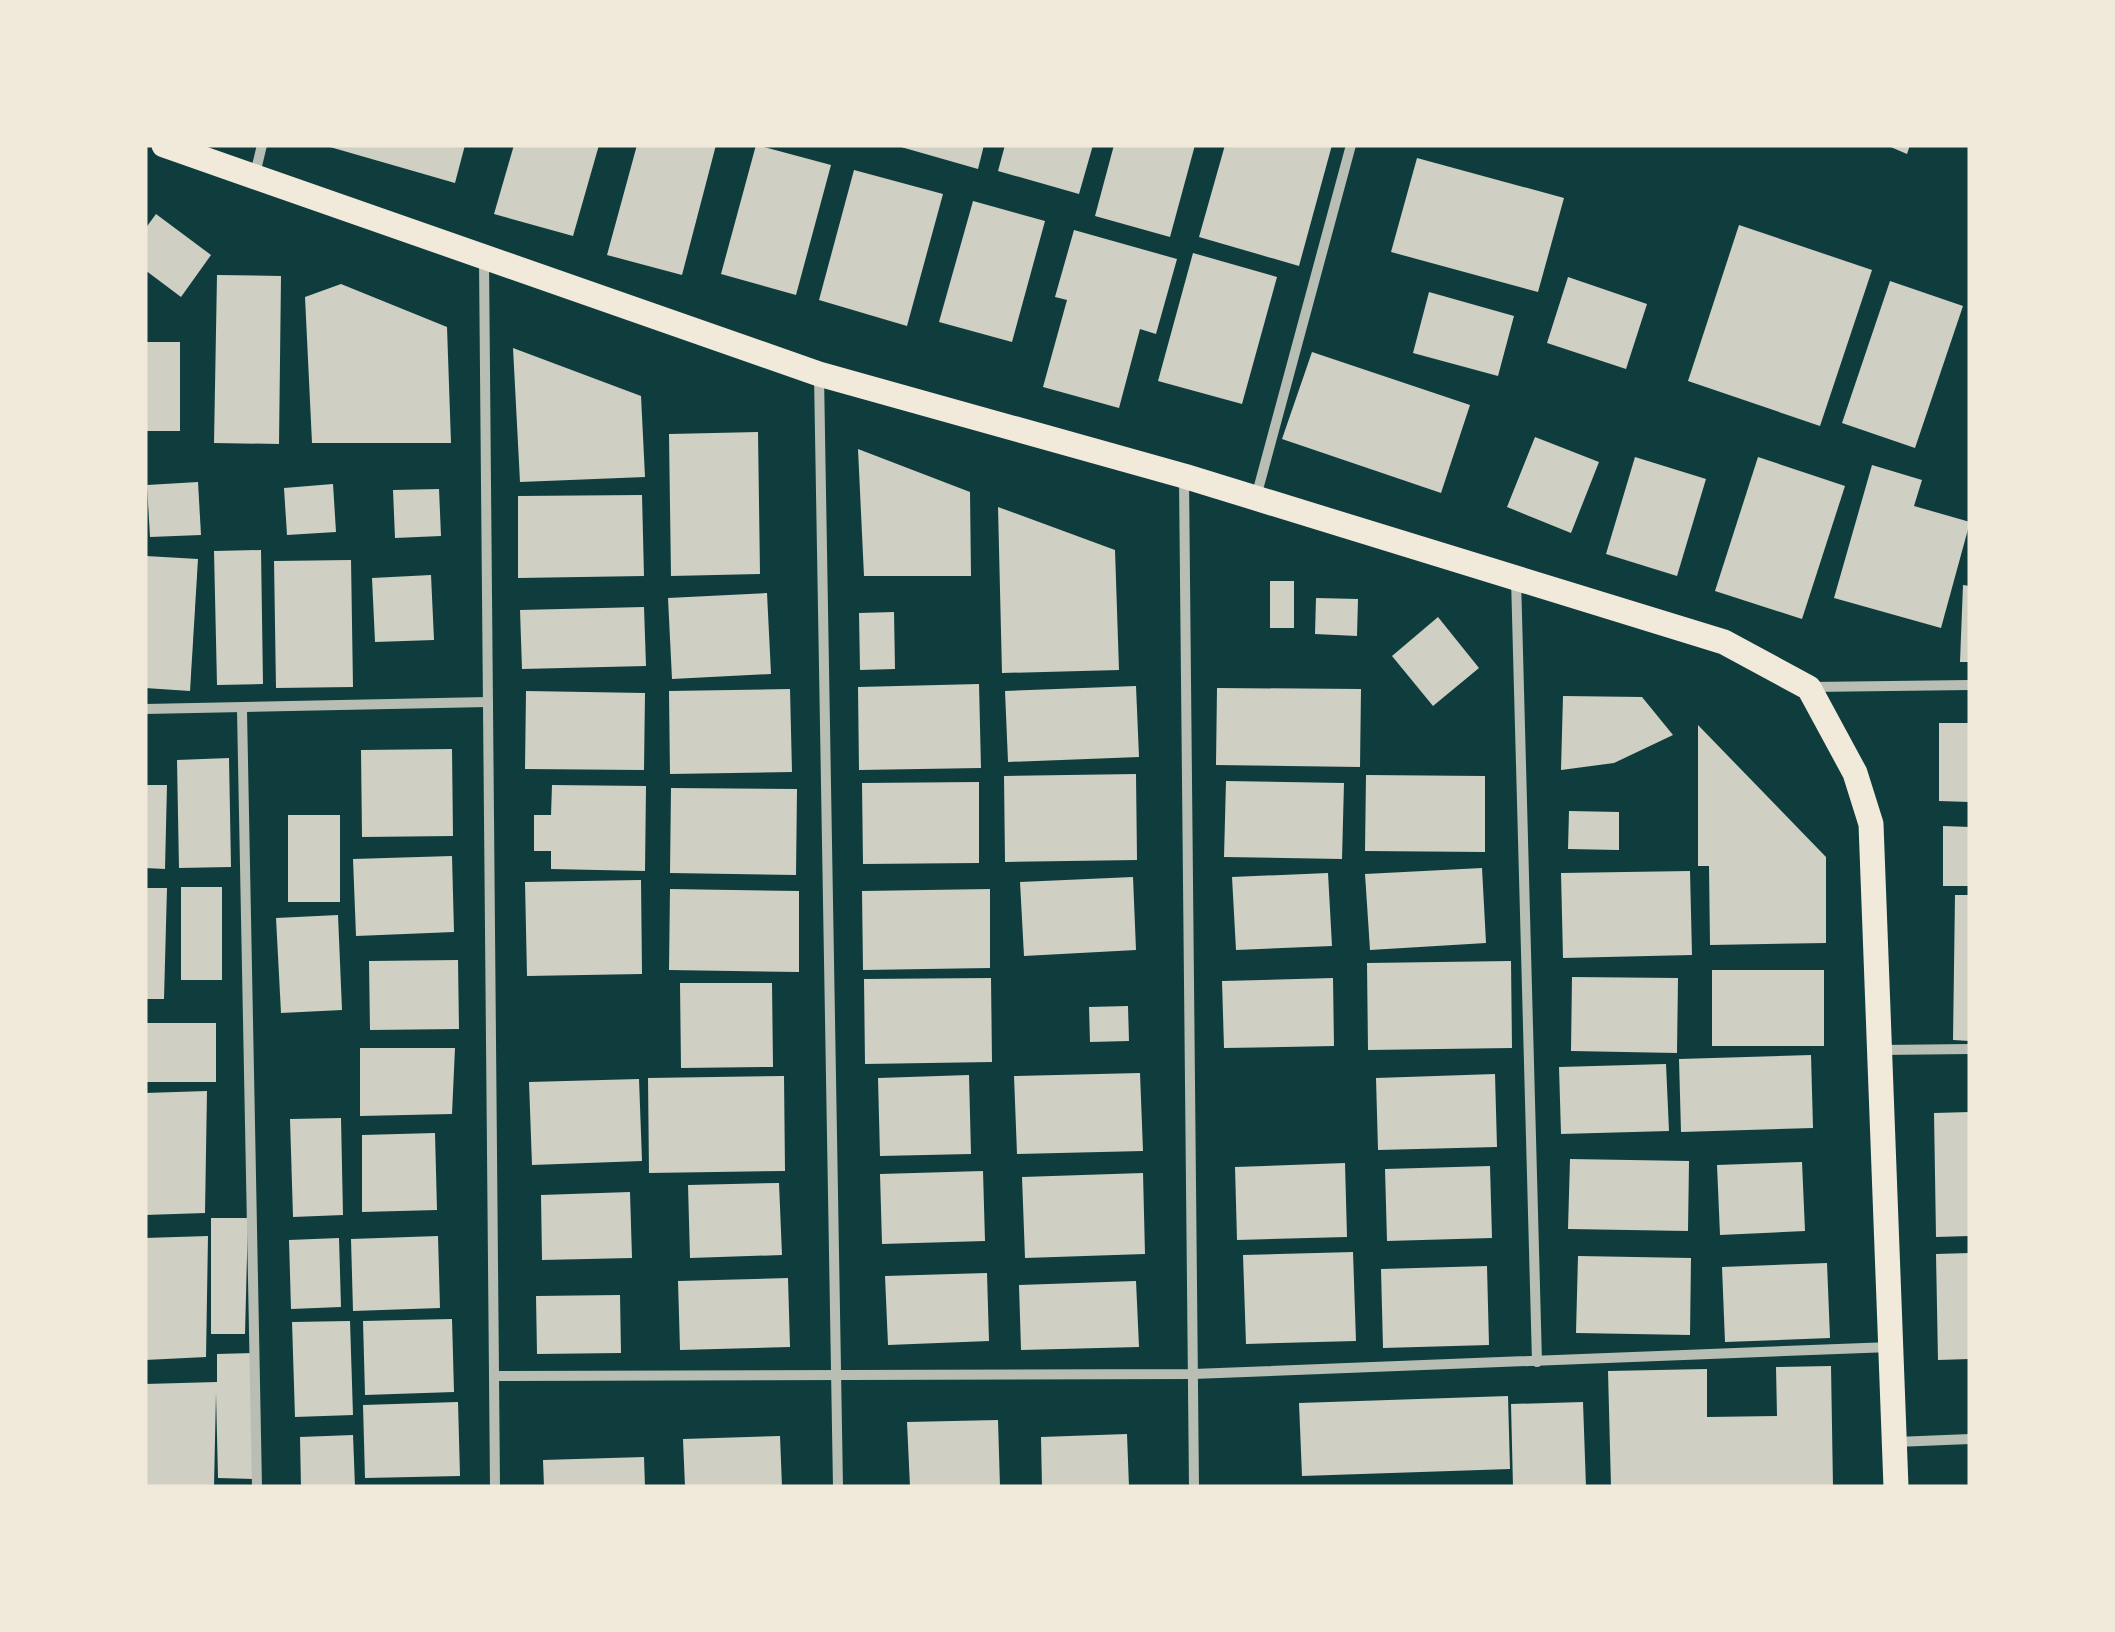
<svg xmlns="http://www.w3.org/2000/svg" width="2115" height="1632" font-family="'DejaVu Sans',sans-serif">
	<style>
		.building { fill: #cfcfc3 }
		.lines { fill: none; stroke-linecap: round; stroke-linejoin: round }
		.minor { stroke: #b8beb3; stroke-width: 10 }
		.primary { stroke: #f1e9da; stroke-width: 25 }
	</style>
	<rect width="100%" height="100%" fill="#0f3d3e"/>
	<g class="building">
		<polygon points="323,145 465,145 455,183"/>
		<polygon points="514,145 599,145 573,236 494,214"/>
		<polygon points="637,145 716,145 682,275 607,255"/>
		<polygon points="756,145 831,165 796,295 721,274"/>
		<polygon points="894,145 984,145 978,169"/>
		<polygon points="1005,145 1093,145 1079,194 998,171"/>
		<polygon points="1114,145 1195,145 1170,237 1095,216"/>
		<polygon points="1225,145 1332,145 1299,266 1199,237"/>
		<polygon points="1886,145 1910,145 1907,154"/>
		<polygon points="1417,158 1564,198 1538,292 1391,252"/>
		<polygon points="854,170 943,194 907,326 819,300"/>
		<polygon points="973,201 1045,221 1012,342 939,322"/>
		<polygon points="156,214 211,255 181,297 145,270 145,229"/>
		<polygon points="1739,225 1872,270 1820,426 1688,381"/>
		<polygon points="1074,230 1177,259 1156,334 1140,329 1119,408 1043,387 1067,300 1055,297"/>
		<polygon points="1193,253 1277,277 1242,404 1158,381"/>
		<polygon points="217,275 281,276 279,444 214,443"/>
		<polygon points="1568,277 1647,304 1626,369 1547,343"/>
		<polygon points="1890,281 1963,306 1915,448 1842,423"/>
		<polygon points="341,284 447,327 451,443 312,443 305,297"/>
		<polygon points="1429,292 1514,316 1498,376 1413,353"/>
		<rect x="145" y="342" width="35" height="89"/>
		<polygon points="513,348 641,396 645,477 520,482"/>
		<polygon points="1312,352 1470,405 1441,493 1282,439"/>
		<polygon points="758,432 760,574 671,576 669,434"/>
		<polygon points="1535,437 1599,462 1571,533 1507,507"/>
		<polygon points="858,449 970,492 971,576 864,576"/>
		<polygon points="1635,457 1706,479 1677,576 1606,554"/>
		<polygon points="1758,457 1845,486 1802,619 1715,591"/>
		<polygon points="1872,465 1922,480 1914,506 1970,522 1941,628 1834,598"/>
		<polygon points="198,482 201,535 150,537 147,485"/>
		<polygon points="333,484 336,532 287,535 284,488"/>
		<polygon points="439,489 441,536 395,538 393,490"/>
		<polygon points="642,495 644,576 518,578 518,496"/>
		<polygon points="998,507 1115,550 1119,670 1002,673"/>
		<polygon points="261,550 263,684 217,685 214,551"/>
		<polygon points="146,556 198,559 190,691 145,688"/>
		<polygon points="351,560 353,687 276,688 274,561"/>
		<polygon points="431,575 434,640 375,642 372,578"/>
		<rect x="1270" y="581" width="24" height="47"/>
		<polygon points="1963,585 1970,586 1970,662 1960,662"/>
		<polygon points="767,593 771,674 672,679 668,598"/>
		<polygon points="1316,598 1358,599 1357,636 1315,634"/>
		<polygon points="644,607 646,666 522,669 520,610"/>
		<polygon points="894,612 895,669 860,670 859,613"/>
		<polygon points="1438,617 1479,668 1433,706 1392,656"/>
		<polygon points="979,684 981,768 859,770 858,687"/>
		<polygon points="1136,686 1139,757 1008,762 1005,691"/>
		<polygon points="1217,688 1361,689 1360,767 1216,765"/>
		<polygon points="790,689 792,772 670,774 669,691"/>
		<polygon points="526,691 645,693 644,770 525,769"/>
		<polygon points="1563,696 1642,697 1673,735 1614,763 1561,770"/>
		<polygon points="1939,723 1970,723 1970,802 1939,801"/>
		<polygon points="1698,725 1826,857 1826,943 1710,945 1709,866 1698,866"/>
		<polygon points="452,749 453,836 362,837 361,750"/>
		<polygon points="229,758 231,867 179,868 177,760"/>
		<polygon points="1136,774 1137,860 1005,862 1004,776"/>
		<polygon points="1366,775 1485,776 1485,852 1365,851"/>
		<polygon points="1226,781 1344,783 1342,859 1224,857"/>
		<polygon points="979,782 979,863 863,864 862,783"/>
		<polygon points="145,785 167,785 165,869 145,868"/>
		<polygon points="552,785 646,786 645,871 551,869 551,851 534,851 534,815 551,815"/>
		<polygon points="671,788 797,789 796,875 670,873"/>
		<polygon points="1569,811 1619,812 1619,850 1568,849"/>
		<rect x="288" y="815" width="52" height="87"/>
		<polygon points="1943,826 1970,827 1970,886 1943,886"/>
		<polygon points="452,856 454,932 356,936 353,859"/>
		<polygon points="1482,868 1486,943 1370,950 1365,874"/>
		<polygon points="1690,871 1692,955 1563,958 1561,873"/>
		<polygon points="1328,873 1332,946 1236,950 1232,877"/>
		<polygon points="1133,877 1136,950 1024,956 1020,882"/>
		<polygon points="641,880 642,974 527,976 525,882"/>
		<rect x="181" y="887" width="41" height="93"/>
		<polygon points="145,888 167,888 164,999 145,999"/>
		<polygon points="670,889 799,891 799,972 669,970"/>
		<polygon points="990,889 990,968 863,970 862,891"/>
		<polygon points="1955,895 1970,895 1970,1041 1953,1040"/>
		<polygon points="338,915 342,1010 281,1013 276,918"/>
		<polygon points="458,960 459,1029 370,1030 369,961"/>
		<polygon points="1511,961 1512,1048 1368,1050 1367,963"/>
		<rect x="1712" y="970" width="112" height="76"/>
		<polygon points="1572,977 1678,978 1677,1053 1571,1051"/>
		<polygon points="991,978 992,1062 865,1064 864,979"/>
		<polygon points="1333,978 1334,1046 1224,1048 1222,981"/>
		<polygon points="680,983 772,983 773,1067 681,1068"/>
		<polygon points="1128,1006 1129,1041 1090,1042 1089,1007"/>
		<rect x="145" y="1023" width="71" height="59"/>
		<polygon points="360,1048 455,1048 452,1114 360,1116"/>
		<polygon points="1811,1055 1813,1128 1681,1132 1679,1059"/>
		<polygon points="1666,1064 1669,1131 1561,1134 1559,1067"/>
		<polygon points="1140,1073 1143,1151 1017,1154 1014,1076"/>
		<polygon points="1495,1074 1497,1147 1378,1150 1376,1078"/>
		<polygon points="969,1075 971,1154 880,1156 878,1078"/>
		<polygon points="784,1076 785,1171 649,1173 648,1078"/>
		<polygon points="639,1079 642,1161 532,1165 529,1082"/>
		<polygon points="207,1091 205,1213 145,1215 145,1093"/>
		<polygon points="1970,1112 1970,1236 1936,1237 1934,1113"/>
		<polygon points="341,1118 343,1215 293,1217 290,1119"/>
		<polygon points="435,1133 437,1210 362,1212 362,1135"/>
		<polygon points="1570,1159 1689,1161 1688,1231 1568,1229"/>
		<polygon points="1802,1162 1805,1231 1720,1235 1717,1165"/>
		<polygon points="1345,1163 1347,1237 1237,1240 1235,1167"/>
		<polygon points="1490,1166 1492,1238 1387,1241 1385,1169"/>
		<polygon points="983,1171 985,1241 882,1244 880,1174"/>
		<polygon points="1143,1173 1145,1254 1025,1258 1022,1177"/>
		<polygon points="779,1183 782,1255 690,1258 688,1185"/>
		<polygon points="630,1192 632,1258 542,1260 541,1195"/>
		<polygon points="211,1218 248,1218 245,1334 211,1334"/>
		<polygon points="208,1236 206,1357 145,1360 145,1238"/>
		<polygon points="438,1236 440,1308 353,1311 351,1239"/>
		<polygon points="339,1238 341,1307 291,1309 289,1240"/>
		<polygon points="1353,1252 1356,1341 1246,1344 1243,1255"/>
		<polygon points="1970,1253 1970,1359 1938,1360 1936,1254"/>
		<polygon points="1578,1256 1691,1258 1690,1335 1576,1333"/>
		<polygon points="1827,1263 1830,1338 1725,1342 1722,1267"/>
		<polygon points="1487,1266 1489,1345 1383,1348 1381,1269"/>
		<polygon points="987,1273 989,1341 888,1345 885,1276"/>
		<polygon points="788,1278 790,1347 680,1350 678,1281"/>
		<polygon points="1136,1281 1139,1347 1021,1350 1019,1285"/>
		<polygon points="620,1295 621,1353 537,1354 536,1296"/>
		<polygon points="452,1319 454,1392 365,1395 363,1321"/>
		<polygon points="350,1321 353,1415 295,1417 292,1322"/>
		<polygon points="253,1353 254,1479 218,1478 216,1393 214,1487 145,1487 145,1384 217,1382 217,1354"/>
		<polygon points="1831,1366 1833,1487 1611,1487 1608,1371 1707,1369 1707,1417 1777,1416 1776,1367"/>
		<polygon points="1508,1396 1510,1469 1302,1476 1299,1403"/>
		<polygon points="458,1402 460,1476 365,1478 363,1405"/>
		<polygon points="1583,1402 1586,1487 1513,1487 1511,1404"/>
		<polygon points="998,1420 1000,1487 910,1487 907,1422"/>
		<polygon points="1127,1434 1129,1487 1042,1487 1041,1437"/>
		<polygon points="353,1435 355,1487 301,1487 300,1437"/>
		<polygon points="780,1436 782,1487 685,1487 683,1439"/>
		<polygon points="644,1457 645,1487 544,1487 543,1460"/>
	</g>
	<g class="lines">
		<g class="minor">
			<polyline points="255,174 262,145"/>
			<polyline points="484,260 495,1487"/>
			<polyline points="819,375 838,1487"/>
			<polyline points="1184,478 1194,1487"/>
			<polyline points="1256,497 1351,145"/>
			<polyline points="1516,578 1537,1362"/>
			<polyline points="1811,687 1970,685"/>
			<polyline points="145,709 488,702"/>
			<polyline points="242,710 257,1487"/>
			<polyline points="1880,1050 1970,1049"/>
			<polyline points="494,1376 1193,1374 1891,1347"/>
			<polyline points="1896,1442 1970,1439"/>
		</g>
		<polyline class="primary" points="164,145 819,374 1184,476 1724,642 1809,688 1855,773 1871,824 1896,1487"/>
	</g>
	<rect width="2115" height="1632" fill="none" stroke="#f1e9da" stroke-width="295"/>
</svg>
